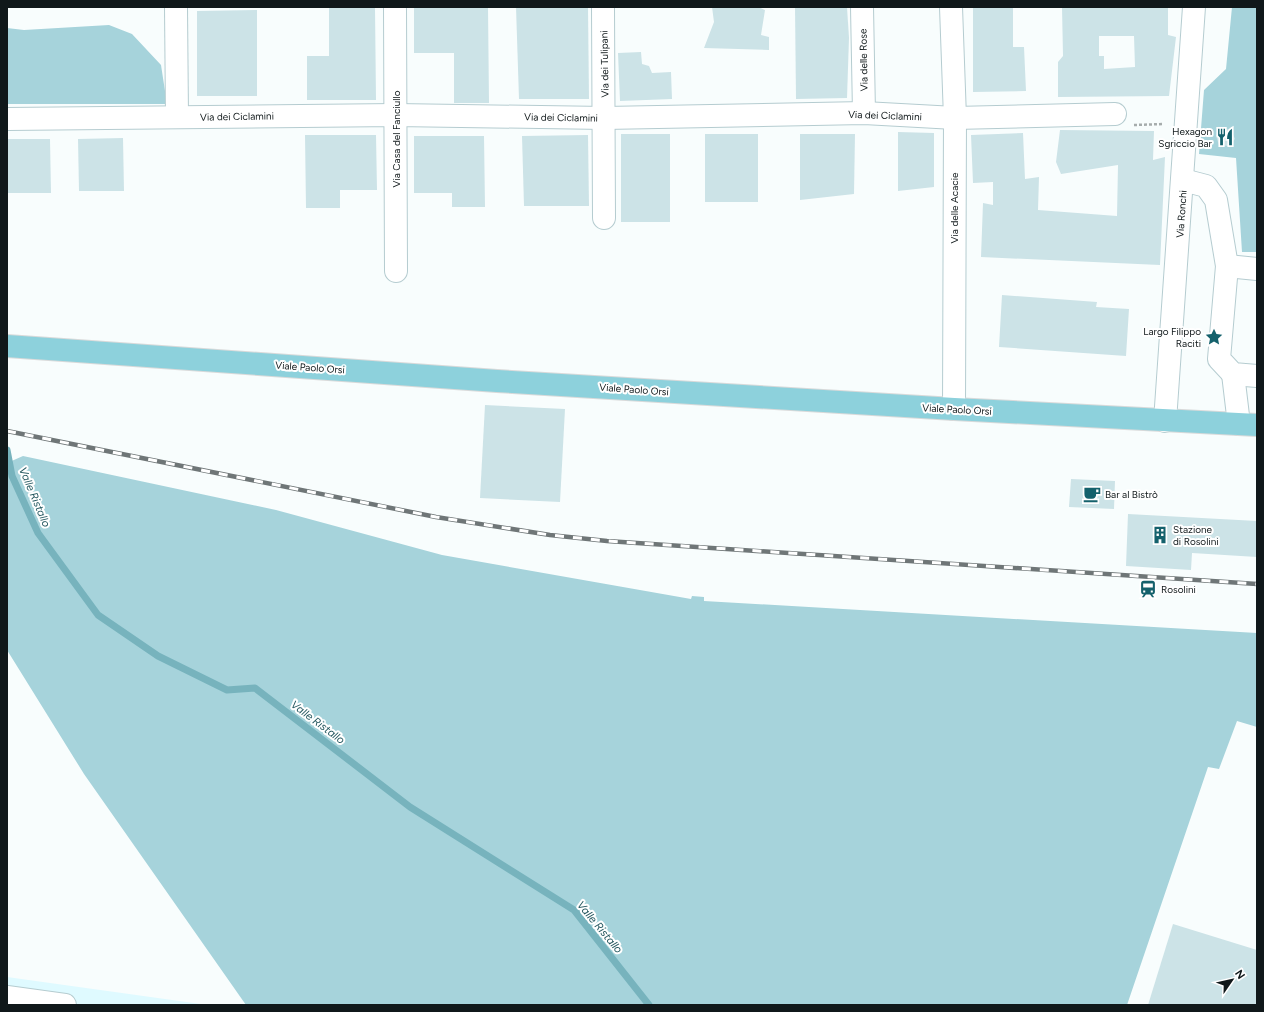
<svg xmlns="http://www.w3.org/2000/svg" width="1264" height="1012" font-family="Figtree,sans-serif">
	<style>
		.built { fill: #dffaff }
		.green { fill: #a6d3db }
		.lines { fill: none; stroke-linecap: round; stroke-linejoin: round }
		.stream { stroke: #77b3bd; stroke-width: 7 }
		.building { fill: #cce3e7; fill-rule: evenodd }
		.minor-casing { stroke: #b5ccd0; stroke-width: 24 }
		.major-casing { stroke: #d9dada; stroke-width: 24 }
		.path { stroke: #a6acac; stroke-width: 2.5; stroke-dasharray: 3 2; stroke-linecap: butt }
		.minor { stroke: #fff; stroke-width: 22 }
		.major { stroke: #8dd1dc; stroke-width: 22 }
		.rail-casing { stroke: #6f7677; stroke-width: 4.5 }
		.rail { stroke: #fff; stroke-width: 3; stroke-dasharray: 9; stroke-linecap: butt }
		.labels { text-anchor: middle; stroke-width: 4; stroke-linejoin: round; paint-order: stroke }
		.street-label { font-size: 10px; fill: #10181a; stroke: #fff }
		.poi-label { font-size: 10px; fill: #10181a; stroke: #fff; text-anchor: start }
		.water-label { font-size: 11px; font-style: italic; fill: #23565e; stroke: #fff }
	</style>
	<rect width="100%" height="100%" fill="#f8fdfd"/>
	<polygon class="built" points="7,977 208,1005 7,1005"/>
	<g class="green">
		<polygon points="1232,7 1257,7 1257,252 1242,252 1236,158 1199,154 1204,90 1226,69"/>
		<polygon points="109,25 132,34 161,65 167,104 7,104 7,28 24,30"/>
		<polygon points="23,456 276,510 442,555 691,599 692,596 704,597 704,601 1257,633 1257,727 1237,721 1219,769 1208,767 1127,1005 246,1005 84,774 7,650 7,463"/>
	</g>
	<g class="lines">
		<polyline class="stream" points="7,450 12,476 38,533 98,615 158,656 227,690 255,688 410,807 574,910 649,1005"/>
	</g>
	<g class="building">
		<polygon points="414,7 488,7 489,103 454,103 454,53 414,53"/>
		<polygon points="516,7 588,7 589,99 519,99"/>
		<polygon points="712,7 758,7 765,10 761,35 769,37 769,50 704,48 714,22"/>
		<polygon points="795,7 847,7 849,38 847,98 796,99"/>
		<polygon points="973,7 1013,7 1013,47 1024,47 1026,91 973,92"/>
		<path d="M1062 7H1168V35L1176 37 1169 96 1058 97V62L1063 56ZM1099 36H1134L1135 67 1104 69V56H1099Z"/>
		<polygon points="329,8 375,8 376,100 307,100 307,56 329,56"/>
		<polygon points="257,10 257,96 197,96 197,11"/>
		<polygon points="641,52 642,64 649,66 652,73 671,72 672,99 620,101 618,53"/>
		<polygon points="1221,128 1231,130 1235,139 1228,146 1219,145 1216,136"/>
		<polygon points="1060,130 1154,131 1153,160 1165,157 1160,265 981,257 983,203 993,205 993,182 973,183 971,135 1023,133 1025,179 1039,177 1038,210 1117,216 1118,165 1061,174 1056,162"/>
		<polygon points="898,132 934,133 934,187 898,191"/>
		<rect x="621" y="134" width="49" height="88"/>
		<rect x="705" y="134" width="53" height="68"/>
		<polygon points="800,134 855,134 854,194 800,200"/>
		<polygon points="305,135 376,135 377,190 340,190 340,208 306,208"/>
		<polygon points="588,135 589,206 524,206 522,136"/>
		<polygon points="414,136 484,136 485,207 452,207 452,193 414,193"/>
		<polygon points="123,138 124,191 79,191 78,139"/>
		<polygon points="7,139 50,139 51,193 7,193"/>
		<polygon points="1002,295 1097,302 1096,307 1129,309 1126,356 999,347"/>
		<polygon points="485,405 565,409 560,502 480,498"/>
		<polygon points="1071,479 1115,481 1114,509 1069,507"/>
		<polygon points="1128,514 1257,521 1257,557 1192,553 1191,570 1126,566"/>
		<polygon points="1173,924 1257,950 1257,1005 1148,1005"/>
	</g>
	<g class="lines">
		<g class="minor-casing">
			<g id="minor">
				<polyline points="176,7 177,117"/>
				<polyline points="395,7 396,271"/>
				<polyline points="603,7 604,218"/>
				<polyline points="862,7 864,113"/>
				<polyline points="951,7 955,118 954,409"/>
				<polyline points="7,119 396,115 605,118 864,113 955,118 1115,114"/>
				<polyline points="1183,180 1206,186 1216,200 1227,266 1219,359 1233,374 1257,376"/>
				<polyline points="1227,266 1257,269"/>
				<polyline points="1233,374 1239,424"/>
				<polyline points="1165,421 1194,7"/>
				<polyline points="7,997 65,1005"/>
			</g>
		</g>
		<g class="major-casing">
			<polyline id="major" points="7,346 497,381 954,409 1257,425"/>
		</g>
		<polyline class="path" points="1134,125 1163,124"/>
		<use href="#minor" class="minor"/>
		<use href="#major" class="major"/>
		<g class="rail-casing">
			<polyline id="rail" points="7,431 436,517 550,535 607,541 1257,584"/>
		</g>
		<use href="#rail" class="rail"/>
	</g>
	<defs>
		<g id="restaurant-bare" transform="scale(1.38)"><path d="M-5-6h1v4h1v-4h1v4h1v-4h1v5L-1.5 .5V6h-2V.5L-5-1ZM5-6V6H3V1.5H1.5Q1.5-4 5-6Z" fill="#14616c" stroke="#fff" stroke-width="2.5" paint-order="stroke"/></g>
		<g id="sight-bare" transform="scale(1.38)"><path d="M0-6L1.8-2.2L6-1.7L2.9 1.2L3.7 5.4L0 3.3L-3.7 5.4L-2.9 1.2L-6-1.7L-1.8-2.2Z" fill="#14616c" stroke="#fff" stroke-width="2.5" paint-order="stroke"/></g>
		<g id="cafe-bare" transform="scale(1.38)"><path d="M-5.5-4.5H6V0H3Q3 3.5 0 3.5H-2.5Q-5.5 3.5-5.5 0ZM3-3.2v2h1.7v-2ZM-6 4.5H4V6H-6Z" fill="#14616c" stroke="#fff" stroke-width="2.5" paint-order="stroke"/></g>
		<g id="building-bare" transform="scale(1.38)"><path d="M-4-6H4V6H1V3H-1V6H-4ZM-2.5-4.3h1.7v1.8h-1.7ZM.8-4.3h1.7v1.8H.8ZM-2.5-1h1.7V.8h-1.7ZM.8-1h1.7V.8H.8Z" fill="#14616c" stroke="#fff" stroke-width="2.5" paint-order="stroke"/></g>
		<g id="station-bare" transform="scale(1.38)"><path d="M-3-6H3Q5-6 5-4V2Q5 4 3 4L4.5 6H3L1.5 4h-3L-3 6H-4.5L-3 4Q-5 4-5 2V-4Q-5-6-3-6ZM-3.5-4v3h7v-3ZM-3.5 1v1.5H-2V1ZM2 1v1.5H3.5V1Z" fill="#14616c" stroke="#fff" stroke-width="2.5" paint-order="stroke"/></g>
	</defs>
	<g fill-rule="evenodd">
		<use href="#restaurant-bare" x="1225" y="137"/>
		<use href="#sight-bare" x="1214" y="337"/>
		<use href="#cafe-bare" x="1092" y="494"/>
		<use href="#building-bare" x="1160" y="535"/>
		<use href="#station-bare" x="1148" y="589"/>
	</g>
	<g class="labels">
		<g class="street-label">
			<text transform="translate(863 60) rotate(-91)" y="4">Via delle Rose</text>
			<text transform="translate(604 64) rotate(-91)" y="4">Via dei Tulipani</text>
			<text transform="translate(885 115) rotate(2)" y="4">Via dei Ciclamini</text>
			<text transform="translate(237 116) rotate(-1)" y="4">Via dei Ciclamini</text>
			<text transform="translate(561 117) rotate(1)" y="4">Via dei Ciclamini</text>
			<text transform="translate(396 139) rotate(-90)" y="4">Via Casa del Fanciullo</text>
			<text transform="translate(954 208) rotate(-90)" y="4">Via delle Acacie</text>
			<text transform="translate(1181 214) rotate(-86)" y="4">Via Ronchi</text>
			<text transform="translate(310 367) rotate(4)" y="4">Viale Paolo Orsi</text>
			<text transform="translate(634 389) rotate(4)" y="4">Viale Paolo Orsi</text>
			<text transform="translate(957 409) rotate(3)" y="4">Viale Paolo Orsi</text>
		</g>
		<g class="poi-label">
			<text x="1212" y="135" text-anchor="end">Hexagon<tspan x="1212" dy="12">Sgriccio Bar</tspan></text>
			<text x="1201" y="335" text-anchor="end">Largo Filippo<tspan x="1201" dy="12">Raciti</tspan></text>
			<text x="1105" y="498">Bar al Bistrò</text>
			<text x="1173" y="533">Stazione<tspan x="1173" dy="12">di Rosolini</tspan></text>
			<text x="1161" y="593">Rosolini</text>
		</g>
		<g class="water-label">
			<text transform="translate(35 497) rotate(67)" y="4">Valle Ristallo</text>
			<text transform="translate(318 722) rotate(37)" y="4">Valle Ristallo</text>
			<text transform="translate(600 927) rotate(50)" y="4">Valle Ristallo</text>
		</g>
	</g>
	<rect width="1264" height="1012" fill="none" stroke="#10181a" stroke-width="16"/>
	<g transform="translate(1232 980) rotate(56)" stroke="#ffffff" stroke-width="3" paint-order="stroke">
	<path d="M0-3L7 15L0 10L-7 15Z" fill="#10181a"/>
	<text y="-6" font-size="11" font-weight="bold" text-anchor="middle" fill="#10181a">N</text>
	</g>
</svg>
